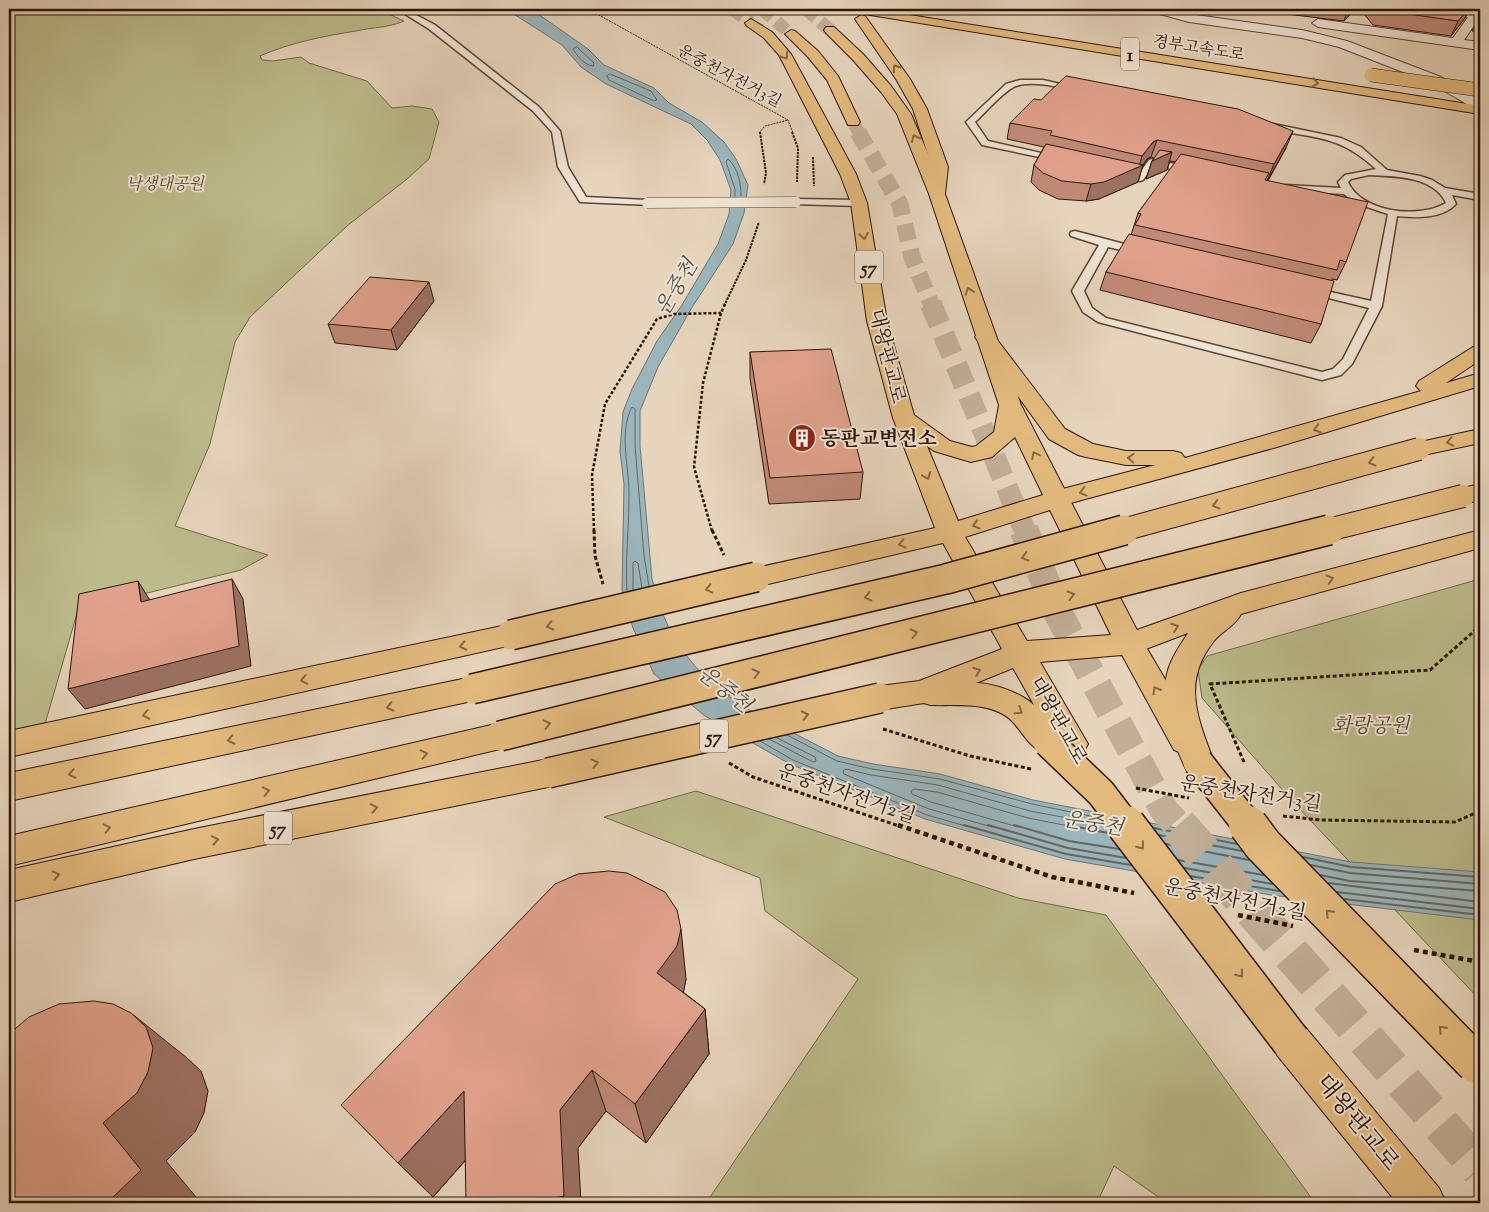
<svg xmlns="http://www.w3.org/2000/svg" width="1489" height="1212" font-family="'Sorts Mill Goudy','Noto Serif KR',serif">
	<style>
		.green { fill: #bcbb8c; stroke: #746848 }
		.water { fill: #9ab5bb; stroke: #6e7572 }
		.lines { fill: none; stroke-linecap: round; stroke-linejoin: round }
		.shore-far1 { stroke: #646560; stroke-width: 1 }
		.shore { stroke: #646560; stroke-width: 2 }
		.primary-tunnel-far4 { stroke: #c1ae97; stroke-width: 13; stroke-dasharray: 13 6; stroke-linecap: butt }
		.primary-tunnel-far3 { stroke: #c1ae97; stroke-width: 17; stroke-dasharray: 17 9; stroke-linecap: butt }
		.primary-tunnel-far2 { stroke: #c1ae97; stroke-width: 22; stroke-dasharray: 22 11; stroke-linecap: butt }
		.primary-tunnel-far1 { stroke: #c1ae97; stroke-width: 29; stroke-dasharray: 29 14; stroke-linecap: butt }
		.primary-tunnel { stroke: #c1ae97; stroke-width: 38; stroke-dasharray: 38 19; stroke-linecap: butt }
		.service-casing { stroke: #5b4532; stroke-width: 3 }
		.minor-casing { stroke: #5b4532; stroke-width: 2 }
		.primary-casing { stroke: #2d1504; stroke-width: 2 }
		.motorway-casing { stroke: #2d1504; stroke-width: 2 }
		.path-far4 { stroke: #2d1504; stroke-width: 1; stroke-dasharray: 2 1; stroke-linecap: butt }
		.path-far3 { stroke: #2d1504; stroke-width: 2; stroke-dasharray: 2.5 1; stroke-linecap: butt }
		.path-far2 { stroke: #2d1504; stroke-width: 2.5; stroke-dasharray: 3 2; stroke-linecap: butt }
		.path-far1 { stroke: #2d1504; stroke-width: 3; stroke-dasharray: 4 2.5; stroke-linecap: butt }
		.path { stroke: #2d1504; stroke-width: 4.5; stroke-dasharray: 5 4; stroke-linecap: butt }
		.service { fill: #efe3d3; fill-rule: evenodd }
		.minor { fill: #efe3d3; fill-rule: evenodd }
		.primary { fill: #e3ba7e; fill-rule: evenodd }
		.motorway { fill: #e3ba7e; fill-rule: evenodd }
		.service-bridge-casing { stroke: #5b4532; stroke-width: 11; stroke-linecap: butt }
		.primary-bridge-far1-casing { stroke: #2d1504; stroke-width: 32; stroke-linecap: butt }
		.primary-bridge-casing { stroke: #2d1504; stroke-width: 41; stroke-linecap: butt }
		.motorway-bridge-far2-casing { stroke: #2d1504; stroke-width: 14; stroke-linecap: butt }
		.motorway-bridge-far1-casing { stroke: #2d1504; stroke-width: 24; stroke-linecap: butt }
		.motorway-bridge-casing { stroke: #2d1504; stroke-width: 32; stroke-linecap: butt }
		.service-bridge { stroke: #efe3d3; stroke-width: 10 }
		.primary-bridge-far1 { stroke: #e3ba7e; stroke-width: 29 }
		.primary-bridge { stroke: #e3ba7e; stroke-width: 38 }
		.motorway-bridge-far2 { stroke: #e3ba7e; stroke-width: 13 }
		.motorway-bridge-far1 { stroke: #e3ba7e; stroke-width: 22 }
		.motorway-bridge { stroke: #e3ba7e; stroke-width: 29 }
		.wall { fill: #c18a78; stroke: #2d1504 }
		.shaded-wall { fill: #9d7162; stroke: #2d1504 }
		.building { fill: #e0a18c; stroke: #2d1504 }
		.oneway { stroke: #886841 }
		.labels { text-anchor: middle; stroke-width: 4; stroke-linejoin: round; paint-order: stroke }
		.far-street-label { font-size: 16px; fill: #2d1504; stroke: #efe3d3 }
		.far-park-label { font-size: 16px; font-style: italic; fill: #58472d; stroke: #efe3d3 }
		.shield { fill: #efe3d3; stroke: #675342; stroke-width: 1 }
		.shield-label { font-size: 19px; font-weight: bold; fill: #2d1504 }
		.street-label { font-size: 20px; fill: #2d1504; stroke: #efe3d3 }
		.poi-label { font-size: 20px; font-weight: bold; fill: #2d1504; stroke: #efe3d3; text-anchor: start }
		.park-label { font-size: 20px; font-style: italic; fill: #58472d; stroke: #efe3d3 }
		.water-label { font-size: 21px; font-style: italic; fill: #534d44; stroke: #efe3d3 }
		.near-street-label { font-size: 24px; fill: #2d1504; stroke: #efe3d3 }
	</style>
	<rect width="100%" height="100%" fill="#e6d4bc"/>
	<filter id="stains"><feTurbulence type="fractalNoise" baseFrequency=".004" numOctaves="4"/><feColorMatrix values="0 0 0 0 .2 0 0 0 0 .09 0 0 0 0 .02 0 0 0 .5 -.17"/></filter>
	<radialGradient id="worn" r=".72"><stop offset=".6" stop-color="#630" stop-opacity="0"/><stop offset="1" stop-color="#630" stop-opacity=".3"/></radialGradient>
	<g class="green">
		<path d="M9 9H378L404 21C388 28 373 27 356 31 324 36 289 43 260 56L262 60 273 61 301 57 309 63 367 81 392 108 412 106 432 109 439 122 429 159 407 179 347 226 250 317 235 342 210 444 175 526 268 555 241 570 78 610 45 724 9 733Z"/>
		<polygon points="1480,579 1480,1000 1294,803 1202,698 1198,670 1207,656"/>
		<polygon points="696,791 1018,898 1106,915 1315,1203 1167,1203 1114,1166 1097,1203 706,1203 858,979 765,911 760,878 604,817"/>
	</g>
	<polygon class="water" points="506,9 531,9 588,49 604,65 654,88 669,103 702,122 724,142 736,159 748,185 744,213 733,244 691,309 658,367 640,411 640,446 652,579 662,612 675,642 710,684 751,711 838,756 873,764 940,774 1033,800 1351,862 1480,872 1480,920 1271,895 1065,859 925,819 790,764 705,716 654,674 633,628 622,590 624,484 620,451 623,412 632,389 657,341 682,305 718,244 729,214 731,190 720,160 707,140 691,124 606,84 581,67 562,45"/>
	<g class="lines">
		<g class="shore-far1">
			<path d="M577 47 594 63 593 66C583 64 578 57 573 49Z"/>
			<polygon points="610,74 651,91 657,100 654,101 609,80 607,76"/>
			<path d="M735 196V189L726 162 728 159C738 168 741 183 741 196"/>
			<polyline points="633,590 633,563 635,561 638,563 642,588"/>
			<path d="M627 591C625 560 629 529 629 498 630 470 618 433 632 407L635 409V445L644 556 649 586"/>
			<polyline points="787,735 837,761 872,769 940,779 1032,804 1100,818"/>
			<polyline points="769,739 813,762 816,761 815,757 777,738"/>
			<polyline points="760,741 793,760 927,815 969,827"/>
			<polyline points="992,827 929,809 844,774 843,771 846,769 871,775 938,785 1030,811 1105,825"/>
			<polyline points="1018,827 931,802 912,794 911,791 914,789 937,792 1028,818 1074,827"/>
		</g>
		<g class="shore">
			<polyline points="964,825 1066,854 1131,865"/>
			<polyline points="988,825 1068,848 1126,858"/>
			<polyline points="1014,825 1069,841 1119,849"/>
			<polyline points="1068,825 1108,833"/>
			<polyline points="1154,828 1237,844"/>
			<polyline points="1159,835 1242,851"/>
			<polyline points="1166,844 1249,860"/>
			<polyline points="1303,857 1351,867 1480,877"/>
			<polyline points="1178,860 1263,875"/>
			<polyline points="1311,865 1350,873 1480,884"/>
			<polyline points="1185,868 1272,884"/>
			<polyline points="1320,875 1350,881 1480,891"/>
			<polyline points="1190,876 1279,891"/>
			<polyline points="1328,883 1480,902"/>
			<polyline points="1337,892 1480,909"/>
			<polyline points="1344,899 1480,915"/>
		</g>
		<g class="primary-tunnel-far4">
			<polyline points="732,9 751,23"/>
			<polyline points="762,9 791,34"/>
			<polyline points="806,9 830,30"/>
			<polyline points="853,122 859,133"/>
		</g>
		<polyline class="primary-tunnel-far3" points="858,132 900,204 912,257 932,306"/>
		<polyline class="primary-tunnel-far2" points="931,304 1025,531"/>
		<polyline class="primary-tunnel-far1" points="1024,530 1059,615 1164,810 1179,827"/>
		<polyline class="primary-tunnel" points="1178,825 1480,1169"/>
		<g class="service-casing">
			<g id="service">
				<polygon points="397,9 405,9 435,25 539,107 560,131 568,167 586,197 647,200 652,203 651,205 580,202 558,167 552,132 533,111 429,29"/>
				<path d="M1020 80H1043L1082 89 1078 91C1061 88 1028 78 1012 88 999 96 986 112 975 122L988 141 1063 158V162L982 145 966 122 1006 84Z"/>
				<path d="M1269 123 1341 138 1361 147 1387 170 1420 176 1432 180 1445 188 1480 194V200L1452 195 1456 204C1442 219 1416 218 1397 216L1382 306 1352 364 1341 375 1322 380 1098 322 1083 312 1072 291 1099 245 1071 236 1070 234 1071 232 1075 231 1147 250 1148 252 1143 255 1108 247 1084 291 1092 308 1106 318 1322 372 1333 369 1343 359 1369 308 1304 292 1302 290 1308 287 1371 301 1388 214 1355 203 1344 194 1285 191 1280 188 1285 185 1341 188 1338 182 1345 175 1376 169C1337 133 1313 139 1266 128L1265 126ZM1369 175C1394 176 1434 176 1446 203 1419 219 1362 213 1348 182L1351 179Z"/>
				<polygon points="1152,159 1197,169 1199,171 1194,174 1154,165 1143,180 1140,181 1115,175 1113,173 1118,170 1138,175 1149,160"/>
				<polygon points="796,199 859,200 864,203 859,206 792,204 791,202"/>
			</g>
		</g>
		<g class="minor-casing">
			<g id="minor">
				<polygon points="1147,9 1166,9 1189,14 1302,30 1347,41 1441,77 1480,100 1480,110 1475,109 1431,83 1339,47 1302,38 1189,22 1149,11"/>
				<polygon points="1431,9 1458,9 1480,12 1480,17 1464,40 1480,42 1480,50 1318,27 1312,23 1318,19 1453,38 1468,17 1437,12"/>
			</g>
		</g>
		<g class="primary-casing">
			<g id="primary">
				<path d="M751 19 772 32 791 54 856 174 867 203 887 321 914 415 950 441 972 447 976 446 994 432 999 405 929 194 897 114 881 92 853 60 826 33 824 30 826 27H834L863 54 891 86 911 114 945 194 1021 405 1142 640 1196 732 1201 741 1196 750 1185 754 1174 750 1122 655 1040 662 1088 744 1083 753 1072 757 1061 753 1059 750 1048 755C1029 748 1025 735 1012 721 992 701 956 706 930 705L924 703 880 710 869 706 865 698 869 690 880 686 919 681 1002 649 943 543 756 587 747 584 743 577 747 570 935 528 893 418 867 321 851 203 840 174 779 55 764 38 747 26 745 23ZM1015 437 1043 495 958 521 927 446 934 451 971 462 992 457ZM1050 510 1111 635 1027 641 965 537ZM1013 668 1034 705C1021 693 993 683 976 683Z"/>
				<polygon points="791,30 795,31 818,51 838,76 860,122 858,125 848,125 827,80 808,57 785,34"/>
				<polygon points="511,624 521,627 525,635 521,643 9,757 9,731"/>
				<polygon points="548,759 559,763 564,773 559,783 548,787 194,859 9,902 9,870 194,829"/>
				<polygon points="1291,1021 1305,1027 1439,1188 1446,1203 1397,1203 1277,1055 1271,1041 1277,1027"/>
			</g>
		</g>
		<g class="motorway-casing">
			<g id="motorway">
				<polygon points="846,9 872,9 1480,106 1480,114 852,12"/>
				<polygon points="861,15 865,16 910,79 927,109 948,167 945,194 943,198 931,198 929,194 932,167 913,109 896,79 855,19"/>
				<polygon points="985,331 992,333 1065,429 1093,444 1126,451 1173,451 1181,453 1185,458 1421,391 1416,386 1419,381 1473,347 1480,345 1480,360 1446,383 1480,373 1480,386 1277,447 1056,507 1047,505 1044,499 1047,493 1155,465 1126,465 1086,457 1078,455 1049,439 975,337 978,333"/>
				<polygon points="1480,429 1480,443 1419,456 1411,454 1407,449 1411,444"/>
				<polygon points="1480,484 1480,500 1463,504 1454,502 1451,496 1454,490"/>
				<path d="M1480 530V548L1241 614C1235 626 1222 631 1214 641 1181 682 1198 719 1214 762L1209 771 1198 775 1187 771C1174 746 1159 702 1167 674 1170 660 1180 645 1188 633L1130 655 1120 652 1116 644 1120 636 1241 593Z"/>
				<polygon points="472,677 483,681 487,689 483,697 472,701 9,801 9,773"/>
				<polygon points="500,723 511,727 515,736 511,745 500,749 9,866 9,836"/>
			</g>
		</g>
		<g class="path-far4">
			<polyline points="588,9 788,120 793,133"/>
			<polyline points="759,133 765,126 788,120"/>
		</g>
		<g class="path-far3">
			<polyline points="760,132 766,173 764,184"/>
			<polyline points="792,132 798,148 797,182"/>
			<polyline points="813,157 814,186"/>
			<polyline points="724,306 746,260 759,222"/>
		</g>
		<g class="path-far2">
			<polyline points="594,531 592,475 605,404 657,319 674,314 721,313"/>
			<polyline points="712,531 694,467 703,383 721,313 725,304"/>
		</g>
		<g class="path-far1">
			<polyline points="594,530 595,556 603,584"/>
			<polyline points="712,530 724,555"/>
			<polyline points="883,729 970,756 1031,769"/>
			<polyline points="1244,762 1210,684 1430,670 1480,626"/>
			<polyline points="729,763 753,777 902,827"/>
			<polyline points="1136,788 1189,798"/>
			<polyline points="1283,816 1321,820 1455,822 1480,811"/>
		</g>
		<g class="path">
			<polyline points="898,825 1052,877 1134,893"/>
			<polyline points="1238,915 1293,926"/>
			<polyline points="1414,950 1480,962"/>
		</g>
		<use href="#service" class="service"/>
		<use href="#minor" class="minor"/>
		<use href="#primary" class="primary"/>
		<use href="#motorway" class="motorway"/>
		<g class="service-bridge-casing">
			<polyline id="service-bridge" points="647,203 796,202"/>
		</g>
		<g class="primary-bridge-far1-casing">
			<g id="primary-bridge-far1">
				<polyline points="511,635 756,577"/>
				<polyline points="1048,742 1101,793 1127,827"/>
				<polyline points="1198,762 1249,827"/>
				<polyline points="548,773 880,698"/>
			</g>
		</g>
		<g class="primary-bridge-casing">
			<g id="primary-bridge">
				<polyline points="1126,825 1291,1041"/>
				<polyline points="1248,825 1263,845 1476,1064"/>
			</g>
		</g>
		<g class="motorway-bridge-far2-casing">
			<polyline id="motorway-bridge-far2" points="1371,75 1480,90"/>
		</g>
		<g class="motorway-bridge-far1-casing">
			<g id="motorway-bridge-far1">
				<polyline points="1119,531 1419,449"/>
				<polyline points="1324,531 1463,496"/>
			</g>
		</g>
		<g class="motorway-bridge-casing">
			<g id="motorway-bridge">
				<polyline points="472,689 946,579 1124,530"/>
				<polyline points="500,736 1329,530"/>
			</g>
		</g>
		<use href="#service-bridge" class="service-bridge"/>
		<use href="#primary-bridge-far1" class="primary-bridge-far1"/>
		<use href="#primary-bridge" class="primary-bridge"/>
		<use href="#motorway-bridge-far2" class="motorway-bridge-far2"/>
		<use href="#motorway-bridge-far1" class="motorway-bridge-far1"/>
		<use href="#motorway-bridge" class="motorway-bridge"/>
	</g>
	<g class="wall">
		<polygon points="1270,9 1355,9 1344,21 1278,13"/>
		<polygon points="1360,9 1480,9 1480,11 1469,9 1465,18 1451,36 1373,25"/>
		<polygon points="1480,16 1480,32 1472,31"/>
		<polygon points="1010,123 1286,148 1268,181 1346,262 1337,280 1332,279 1332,280 1321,324 1311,343 1100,290 1106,272 1131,235 1138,213 1176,162 1170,161 1167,170 1146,179 1152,161 1154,158 1151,157 1147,159 1143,165 1138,182 1099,199 1086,201 1058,199 1039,190 1031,182 1034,165 1044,147 1007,139"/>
		<polygon points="434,301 397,350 335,343 328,324"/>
		<polygon points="750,352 863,472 860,499 769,504 750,378"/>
		<polygon points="686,979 683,992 705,1009 709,1054 646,1143 606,1111 578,1148 465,1161 433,1197 341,1105"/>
	</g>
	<g class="shaded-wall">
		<polygon points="1348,9 1355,9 1344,21"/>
		<polygon points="1468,9 1469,9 1465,18 1451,36 1458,21"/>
		<polygon points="1293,131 1286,148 1267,181 1274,164"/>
		<polygon points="1157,140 1151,157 1147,159 1143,165 1138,182 1099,199 1086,201 1091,184 1139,167 1142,156 1153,142"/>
		<polygon points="1172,152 1167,170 1146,179 1152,161"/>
		<polygon points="429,282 434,301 397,350 391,330"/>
		<polygon points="232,579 243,599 251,666 85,709 68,689"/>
		<polygon points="138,581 151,602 141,602"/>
		<polygon points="681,929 686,979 683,995 657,973"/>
		<polygon points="705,1009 709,1054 646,1143 635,1104"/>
		<polygon points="131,1013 187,1058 201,1071 208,1091 204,1113 195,1132 166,1161 201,1203 107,1203 103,1123"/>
		<polygon points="592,1070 606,1111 578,1148 581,1203 535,1203 560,1110"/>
		<polygon points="464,1091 491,1131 433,1197 398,1163"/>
	</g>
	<g class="building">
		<polygon points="1378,9 1468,9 1458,21 1379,10"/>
		<polygon points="1066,76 1238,109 1293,131 1274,164 1157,140 1153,142 1142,156 1050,135 1052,131 1010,123 1034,99 1041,100"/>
		<polygon points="1046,144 1143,165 1104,182 1091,184 1062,181 1043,173 1034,165"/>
		<polygon points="1160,150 1172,152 1152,161"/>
		<polygon points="1181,154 1269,173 1265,180 1368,202 1346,262 1340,260 1337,270 1135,225 1141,214 1138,213"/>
		<polygon points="1129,234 1334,281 1321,324 1106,272"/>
		<polygon points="370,277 429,282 391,330 328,324"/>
		<polygon points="831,349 863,472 770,478 750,352"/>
		<polygon points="232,579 239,646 68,689 79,594 138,581 141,602"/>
		<polygon points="609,871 627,873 665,892 677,910 681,929 677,946 657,973 705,1009 635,1104 592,1070 560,1110 564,1196 535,1203 466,1203 464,1091 398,1163 341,1105 555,884 578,874"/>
		<polygon points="94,1001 113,1004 131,1013 146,1027 153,1048 148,1072 137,1093 103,1123 141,1170 107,1203 9,1203 9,1034 29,1017 59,1004"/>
	</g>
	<defs><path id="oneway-chevron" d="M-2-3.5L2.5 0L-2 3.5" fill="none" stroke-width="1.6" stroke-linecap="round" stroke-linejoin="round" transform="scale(1.25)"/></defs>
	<g class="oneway">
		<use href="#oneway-chevron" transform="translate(785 56) rotate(56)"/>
		<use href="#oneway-chevron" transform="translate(896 68) rotate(-125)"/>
		<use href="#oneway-chevron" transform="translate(1315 83) rotate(9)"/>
		<use href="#oneway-chevron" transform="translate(915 138) rotate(-114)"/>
		<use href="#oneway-chevron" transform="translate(864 236) rotate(81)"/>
		<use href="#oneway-chevron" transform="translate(969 291) rotate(-109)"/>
		<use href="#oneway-chevron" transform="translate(1317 429) rotate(164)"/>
		<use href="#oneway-chevron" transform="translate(1450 442) rotate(168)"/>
		<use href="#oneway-chevron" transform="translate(1035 455) rotate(-116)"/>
		<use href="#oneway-chevron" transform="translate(1131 458) rotate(-177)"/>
		<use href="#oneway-chevron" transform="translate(1372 462) rotate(165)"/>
		<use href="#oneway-chevron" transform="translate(927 476) rotate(68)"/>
		<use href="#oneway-chevron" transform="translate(1083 492) rotate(165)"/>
		<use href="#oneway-chevron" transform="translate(1216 505) rotate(165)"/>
		<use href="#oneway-chevron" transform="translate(976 525) rotate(163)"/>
		<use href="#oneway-chevron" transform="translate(902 544) rotate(167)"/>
		<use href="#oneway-chevron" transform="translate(1025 557) rotate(165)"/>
		<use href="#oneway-chevron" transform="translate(1330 579) rotate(-15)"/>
		<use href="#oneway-chevron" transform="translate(709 589) rotate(167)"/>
		<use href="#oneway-chevron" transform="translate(1071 595) rotate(-14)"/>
		<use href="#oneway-chevron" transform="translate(868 597) rotate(167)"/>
		<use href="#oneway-chevron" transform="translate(550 626) rotate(167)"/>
		<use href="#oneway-chevron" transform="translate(1175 627) rotate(-20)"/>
		<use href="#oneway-chevron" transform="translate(914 633) rotate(-14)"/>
		<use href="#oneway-chevron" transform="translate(463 646) rotate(168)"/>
		<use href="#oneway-chevron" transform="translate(977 671) rotate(-21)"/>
		<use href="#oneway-chevron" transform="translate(756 673) rotate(-14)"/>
		<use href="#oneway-chevron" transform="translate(304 680) rotate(168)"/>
		<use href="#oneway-chevron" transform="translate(1156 690) rotate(-120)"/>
		<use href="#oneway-chevron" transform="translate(390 707) rotate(168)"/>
		<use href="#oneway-chevron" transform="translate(1019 711) rotate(34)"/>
		<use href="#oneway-chevron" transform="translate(146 715) rotate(168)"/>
		<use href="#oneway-chevron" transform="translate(805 715) rotate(-13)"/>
		<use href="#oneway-chevron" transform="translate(547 724) rotate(-14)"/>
		<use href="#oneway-chevron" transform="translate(231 740) rotate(168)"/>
		<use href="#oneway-chevron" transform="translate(424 754) rotate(-13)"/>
		<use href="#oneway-chevron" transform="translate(595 763) rotate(-13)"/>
		<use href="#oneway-chevron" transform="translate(72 774) rotate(168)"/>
		<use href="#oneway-chevron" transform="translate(266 791) rotate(-13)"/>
		<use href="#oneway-chevron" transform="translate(374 808) rotate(-11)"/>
		<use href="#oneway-chevron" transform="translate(107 828) rotate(-13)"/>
		<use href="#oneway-chevron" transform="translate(215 840) rotate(-11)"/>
		<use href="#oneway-chevron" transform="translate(1141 846) rotate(52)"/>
		<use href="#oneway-chevron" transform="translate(56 875) rotate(-13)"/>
		<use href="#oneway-chevron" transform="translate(1329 913) rotate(-134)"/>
		<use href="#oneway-chevron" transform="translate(1240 974) rotate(52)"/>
		<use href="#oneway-chevron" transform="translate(1442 1029) rotate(-134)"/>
	</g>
	<defs>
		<g id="building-disc" transform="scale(1.4375)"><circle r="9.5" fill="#8f2418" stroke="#efe3d3"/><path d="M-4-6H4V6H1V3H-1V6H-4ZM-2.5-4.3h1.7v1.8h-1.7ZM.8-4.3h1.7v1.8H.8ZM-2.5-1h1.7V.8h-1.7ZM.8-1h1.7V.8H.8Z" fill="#fff"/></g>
	</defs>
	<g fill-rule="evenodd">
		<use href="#building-disc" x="802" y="438"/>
	</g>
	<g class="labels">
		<g class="far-street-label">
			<text transform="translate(1199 47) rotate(9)" y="6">경부고속도로</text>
			<text transform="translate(730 75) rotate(28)" y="6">운중천자전거3길</text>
		</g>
		<g class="far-park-label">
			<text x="165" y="189">낙생대공원</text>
		</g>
		<g class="shield">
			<rect x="1121" y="37.5" width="18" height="33" rx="4"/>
			<rect x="855" y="250.5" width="28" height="33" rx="4"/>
			<rect x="700" y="719.5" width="28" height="33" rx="4"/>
			<rect x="264" y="811.5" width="28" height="33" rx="4"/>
		</g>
		<g class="shield-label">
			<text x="1130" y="61">1</text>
			<text x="869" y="274">57</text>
			<text x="714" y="743">57</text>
			<text x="278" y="835">57</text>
		</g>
		<g class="street-label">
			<text transform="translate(888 356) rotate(76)" y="7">대왕판교로</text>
			<text transform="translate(1059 720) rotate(61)" y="7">대왕판교로</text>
			<text transform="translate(847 793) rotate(19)" y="7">운중천자전거2길</text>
			<text transform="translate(1251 793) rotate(9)" y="7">운중천자전거3길</text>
			<text transform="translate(1235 899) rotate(11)" y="7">운중천자전거2길</text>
		</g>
		<g class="poi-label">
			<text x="821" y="445">동판교변전소</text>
		</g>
		<g class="park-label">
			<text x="1371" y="732">화랑공원</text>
		</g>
		<g class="water-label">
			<text transform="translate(676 287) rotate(-59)" y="7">운중천</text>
			<text transform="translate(725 689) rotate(38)" y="7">운중천</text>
			<text transform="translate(1093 823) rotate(9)" y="7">운중천</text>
		</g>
		<g class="near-street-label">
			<text transform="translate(1358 1122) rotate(51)" y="8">대왕판교로</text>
		</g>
	</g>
	<rect width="1489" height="1212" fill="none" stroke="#e6d4bc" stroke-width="30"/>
	<rect x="10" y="10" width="1469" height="1192" fill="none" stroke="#2d1504" stroke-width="2.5"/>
	<rect x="15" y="15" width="1459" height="1182" fill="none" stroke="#2d1504"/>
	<rect width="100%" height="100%" filter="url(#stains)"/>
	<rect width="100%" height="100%" fill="url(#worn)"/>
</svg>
